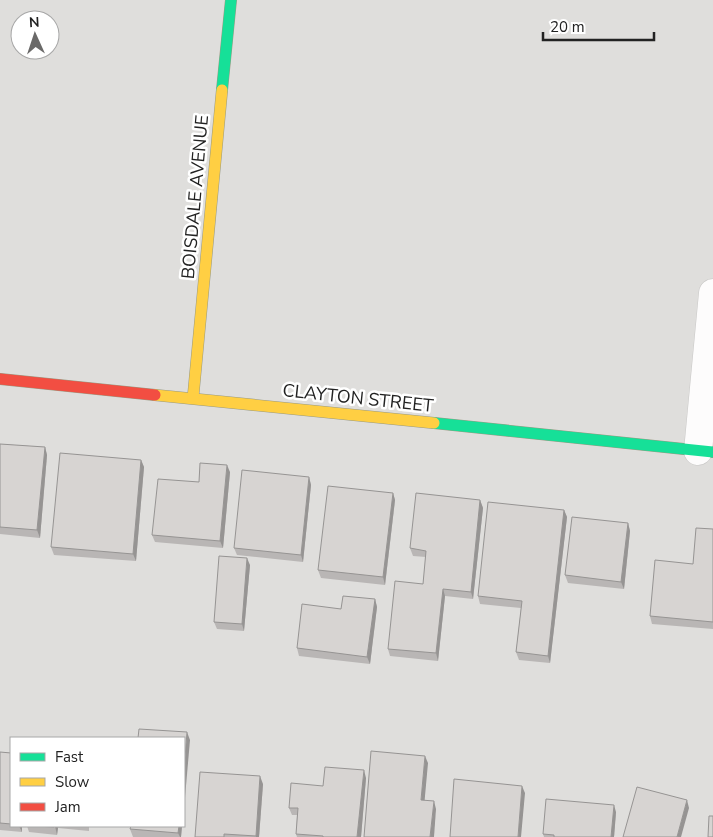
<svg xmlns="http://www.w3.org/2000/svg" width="713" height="837" font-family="'Nunito Sans',sans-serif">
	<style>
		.residential { fill: #dfdedc; fill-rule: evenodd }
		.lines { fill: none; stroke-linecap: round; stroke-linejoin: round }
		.street-casing { stroke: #c9c8c7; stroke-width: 29 }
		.fast-casing { stroke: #999a82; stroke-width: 12 }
		.slow-casing { stroke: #999a82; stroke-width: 12 }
		.jam-casing { stroke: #999a82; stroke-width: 12 }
		.street { stroke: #fdfcfc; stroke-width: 28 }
		.fast { stroke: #16e098; stroke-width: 11 }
		.slow { stroke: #ffcf43; stroke-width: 11 }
		.jam { stroke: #f24e42; stroke-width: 11 }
		.wall { fill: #b9b6b5 }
		.shaded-wall { fill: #969493 }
		.building { fill: #d7d4d2; stroke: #969493 }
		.labels { text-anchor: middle; stroke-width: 5; stroke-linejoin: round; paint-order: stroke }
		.street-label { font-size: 18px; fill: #222; stroke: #fff }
	</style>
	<rect width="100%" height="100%" fill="#f0eeeb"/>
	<path class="residential" d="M0 0H713V837H0ZM20 20H50V50H20ZM11 738H184V826H11Z"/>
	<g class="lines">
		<g class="street-casing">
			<polyline id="street" points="698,451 713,293"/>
		</g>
		<g class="fast-casing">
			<g id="fast">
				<polyline points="222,90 231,0"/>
				<polyline points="434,423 713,452"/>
			</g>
		</g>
		<g class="slow-casing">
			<g id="slow">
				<polyline points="155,395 434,423"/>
				<polyline points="193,398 222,90"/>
			</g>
		</g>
		<g class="jam-casing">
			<polyline id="jam" points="0,379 155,395"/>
		</g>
		<use href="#street" class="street"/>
		<use href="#fast" class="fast"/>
		<use href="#slow" class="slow"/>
		<use href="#jam" class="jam"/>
	</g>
	<g class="wall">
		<polygon points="0,444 45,447 47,455 40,538 0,534"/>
		<polygon points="141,460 144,467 136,561 54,555 51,547"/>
		<polygon points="230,472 223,548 155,542 152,535 199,482"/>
		<polygon points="309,477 311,485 303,562 237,555 234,548"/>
		<polygon points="393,493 395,500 385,585 321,578 318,570"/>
		<polygon points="480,500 483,508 473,599 445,596 438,661 390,656 388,649 423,584 426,557 413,556 410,548"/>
		<polygon points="564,510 567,517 550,663 519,660 516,652 521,608 480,604 478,596"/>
		<polygon points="628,523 630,531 624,589 568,583 565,575"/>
		<polygon points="713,529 713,629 652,624 650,616 693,564"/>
		<polygon points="250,565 244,631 217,629 214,622"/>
		<polygon points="375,599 377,607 370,664 299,656 297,648 341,609"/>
		<polygon points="0,752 11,753 11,826 22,826 22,832 0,830"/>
		<polygon points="366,778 361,837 297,837 296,834 297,815 292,815 289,808 323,786"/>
		<polygon points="263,784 259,837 195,837"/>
		<polygon points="616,812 614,837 544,837 543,834"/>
		<polygon points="27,826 89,826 89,831 58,828 57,835 29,832"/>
		<polygon points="182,826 181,837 133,837 130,829"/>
	</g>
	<g class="shaded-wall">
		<polygon points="45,447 47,455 40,538 37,530"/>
		<polygon points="141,460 144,467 136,561 133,554"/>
		<polygon points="227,465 230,472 223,548 220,541"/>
		<polygon points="309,477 311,485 303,562 301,555"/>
		<polygon points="393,493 395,500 385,585 383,577"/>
		<polygon points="480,500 483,508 473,599 471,592"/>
		<polygon points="564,510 567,517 550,663 548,656"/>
		<polygon points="628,523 630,531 624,589 621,582"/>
		<polygon points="247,558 250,565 244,631 242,624"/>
		<polygon points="443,589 445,596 438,661 436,653"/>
		<polygon points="375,599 377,607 370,664 367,657"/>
		<polygon points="187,732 190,740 184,809 184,771"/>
		<polygon points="425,756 428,763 424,807 421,800"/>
		<polygon points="364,770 366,778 361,837 357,837"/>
		<polygon points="260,776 263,784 259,837 256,837"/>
		<polygon points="522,786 525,793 521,837 518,837"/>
		<polygon points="687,800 689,808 681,837 677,837"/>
		<polygon points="434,801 436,809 434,837 430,837"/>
		<polygon points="614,805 616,812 614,837 611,837"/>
		<polygon points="19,826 22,826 22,832"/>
		<polygon points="55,826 57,826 58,828 57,835"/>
		<polygon points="179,826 182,826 181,837 180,837 178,833"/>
	</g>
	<g class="building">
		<polygon points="0,444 45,447 37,530 0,527"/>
		<polygon points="60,453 141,460 133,554 51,547"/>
		<polygon points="200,463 227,465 220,541 152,535 158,479 199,482"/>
		<polygon points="242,470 309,477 301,555 234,548"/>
		<polygon points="328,486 393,493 383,577 318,570"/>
		<polygon points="416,493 480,500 471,592 443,589 436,653 388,649 395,581 423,584 426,551 410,548"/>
		<polygon points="488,502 564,510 548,656 516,652 522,601 478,596"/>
		<polygon points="572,517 628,523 621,582 565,575"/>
		<polygon points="696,528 713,529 713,622 650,616 655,560 693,564"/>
		<polygon points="219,556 247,558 242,624 214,622"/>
		<polygon points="343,596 375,599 367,657 297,648 302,604 341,609"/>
		<polygon points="139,729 187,732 184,771 184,738 138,738"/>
		<polygon points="371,751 425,756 421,800 434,801 430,837 364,837"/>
		<polygon points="0,752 11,753 11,824 0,823"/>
		<polygon points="325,767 364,770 357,837 323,837 323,836 296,834 298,808 289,808 291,783 323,786"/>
		<polygon points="200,772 260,776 256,836 224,834 224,837 195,837"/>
		<polygon points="454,779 522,786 518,837 450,837"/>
		<polygon points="637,787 687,800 677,837 623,837"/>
		<polygon points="546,799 614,805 611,837 554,837 554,835 543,834"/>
		<polygon points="709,816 713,816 713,837 708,837"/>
		<polygon points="35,826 55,826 54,827"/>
		<polygon points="131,826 179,826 178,833 130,829"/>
	</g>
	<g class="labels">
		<g class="street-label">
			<text transform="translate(195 197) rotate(-85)" y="6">BOISDALE AVENUE</text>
			<text transform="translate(358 398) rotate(6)" y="6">CLAYTON STREET</text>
		</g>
	</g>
	<rect x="10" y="737" width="175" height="90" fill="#ffffff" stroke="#a7a7a7"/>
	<rect x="20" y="753" width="25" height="8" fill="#16e098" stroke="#a7a7a7"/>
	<text x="55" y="762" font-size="15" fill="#222222">Fast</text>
	<rect x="20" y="778" width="25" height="8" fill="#ffcf43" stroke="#a7a7a7"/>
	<text x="55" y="787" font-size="15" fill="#222222">Slow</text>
	<rect x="20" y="803" width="25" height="8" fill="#f24e42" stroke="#a7a7a7"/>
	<text x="55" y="812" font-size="15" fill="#222222">Jam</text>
	<g transform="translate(35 35) rotate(357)"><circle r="24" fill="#ffffff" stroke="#a7a7a7"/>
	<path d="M0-4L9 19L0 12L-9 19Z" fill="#6a6968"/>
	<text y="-8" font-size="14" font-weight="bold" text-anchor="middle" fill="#222222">N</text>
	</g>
	<path d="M543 32v8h111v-8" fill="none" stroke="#222222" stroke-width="2.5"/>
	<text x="550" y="32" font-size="15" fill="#222222" stroke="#ffffff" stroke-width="4" paint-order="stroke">20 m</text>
</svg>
